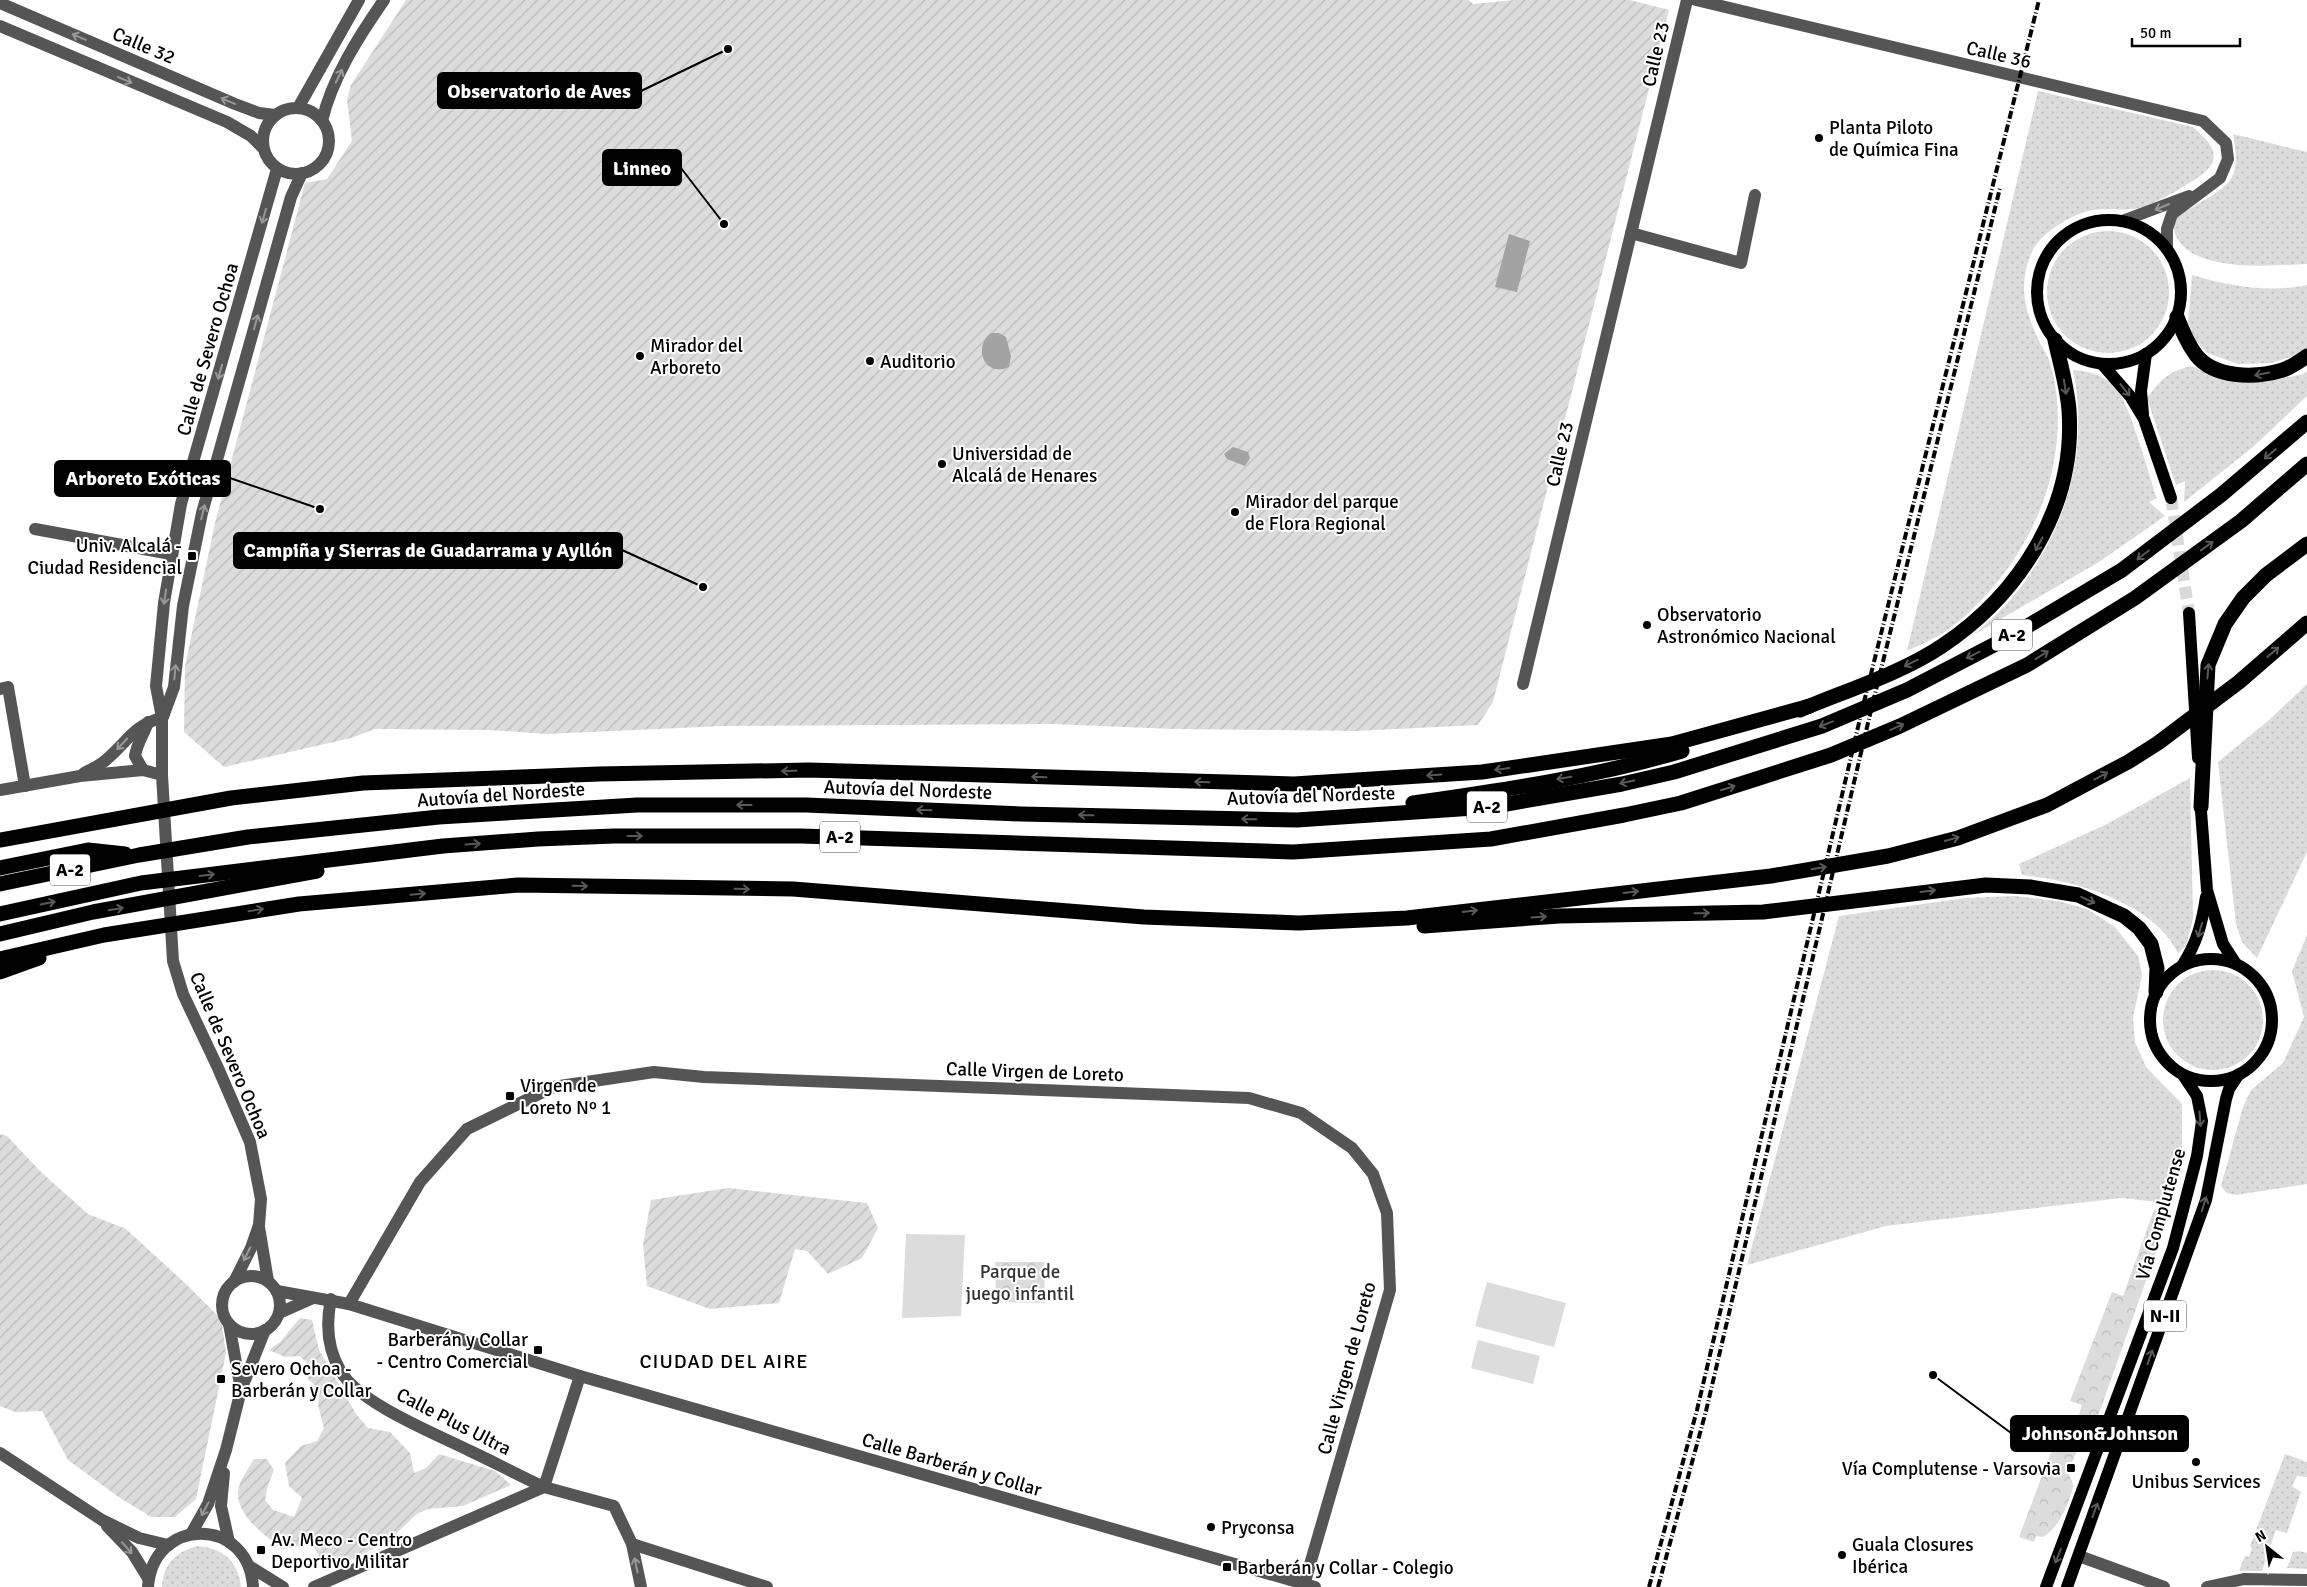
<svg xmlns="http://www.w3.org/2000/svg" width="2307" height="1587" font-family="Signika,sans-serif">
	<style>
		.grass { fill: url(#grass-dots) }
		.forest { fill: url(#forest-crowns) }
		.garden { fill: url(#garden-furrows) }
		.pitch { fill: #dcdcdc }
		.water { fill: #a3a3a3 }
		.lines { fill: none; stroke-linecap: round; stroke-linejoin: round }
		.major-tunnel { stroke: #d9d9d9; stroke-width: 12; stroke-dasharray: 12 6; stroke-linecap: butt }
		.minor { stroke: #555; stroke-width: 12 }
		.major { stroke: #000; stroke-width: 12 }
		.highway { stroke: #000; stroke-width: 15 }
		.rail { stroke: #000; stroke-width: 4; stroke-dasharray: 8 2.5 1 2.5; stroke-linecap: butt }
		.oneway { stroke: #999 }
		.oneway2 { stroke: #595959 }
		.poi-dot { fill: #000; stroke: #fff; stroke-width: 2 }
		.labels { text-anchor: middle; stroke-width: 4; stroke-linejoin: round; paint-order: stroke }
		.shield { fill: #fff; stroke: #4c4c4c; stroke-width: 1 }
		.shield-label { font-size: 18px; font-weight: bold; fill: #000 }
		.street-label { font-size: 19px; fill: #000; stroke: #fff }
		.poi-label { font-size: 19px; fill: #000; stroke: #fff; text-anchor: start }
		.park-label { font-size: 19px; fill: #333; stroke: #fff }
		.neighbourhood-label { font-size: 20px; letter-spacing: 1px; fill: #000; stroke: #fff }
		.leader { fill: none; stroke: #000; stroke-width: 2 }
		.callout-dot { fill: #000; stroke: #fff; stroke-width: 2 }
		.callout { fill: #000; stroke: #000; stroke-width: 2 }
		.callout-label { font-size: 20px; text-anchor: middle; font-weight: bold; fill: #fff }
	</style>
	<defs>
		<pattern id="grass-dots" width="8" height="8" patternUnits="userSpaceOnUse" patternTransform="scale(1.25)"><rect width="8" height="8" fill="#dcdcdc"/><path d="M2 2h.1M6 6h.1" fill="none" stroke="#bbb" stroke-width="1.8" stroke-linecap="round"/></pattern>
		<pattern id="forest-crowns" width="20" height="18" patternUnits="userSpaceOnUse" patternTransform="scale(1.25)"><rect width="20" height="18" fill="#dcdcdc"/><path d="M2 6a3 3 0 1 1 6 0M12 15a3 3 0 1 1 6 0" fill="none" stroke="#bbb"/></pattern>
		<pattern id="garden-furrows" width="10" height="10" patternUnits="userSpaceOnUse" patternTransform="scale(1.25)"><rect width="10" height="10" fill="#dcdcdc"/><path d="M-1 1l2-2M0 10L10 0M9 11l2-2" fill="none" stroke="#bbb"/></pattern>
	</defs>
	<rect width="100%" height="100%" fill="#fff"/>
	<g class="grass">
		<path d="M2038 91 2193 127C2227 155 2216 168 2183 187 2171 194 2157 202 2143 207 2123 213 2101 205 2079 214 2062 221 2038 236 2031 254 2018 286 2025 311 2039 341 2043 349 2048 356 2051 365 2076 462 2030 565 1953 626 1939 637 1922 644 1907 651Z"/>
		<path d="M2233 134 2307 152V264C2272 265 2194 274 2176 236 2173 231 2174 224 2177 218 2181 212 2190 209 2196 205 2233 184 2241 178 2233 134Z"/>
		<circle cx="2108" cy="292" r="61"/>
		<path d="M2192 275C2228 286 2270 293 2307 285V349L2297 355 2271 363 2238 364 2207 353 2194 338 2188 322Z"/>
		<path d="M2192 366C2236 388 2256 385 2303 374L2307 371V396L2253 447 2184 502 2185 481 2176 485 2147 398C2162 379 2168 371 2192 366Z"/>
		<path d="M2073 370C2089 371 2104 375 2115 387 2129 400 2149 476 2157 498L2149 502 2165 516 2099 562 1975 634C1989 621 2004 608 2016 593 2066 531 2090 450 2073 370Z"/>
		<polygon points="2307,684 2307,852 2257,958 2242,942 2236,924 2218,762 2269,720"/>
		<path d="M2190 778 2193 919 2186 946 2178 953C2153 902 2074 880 2022 875L2019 864 2105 825Z"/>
		<polygon points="2015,896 2058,901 2087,909 2115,927 2138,956 2142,975 2133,1018 2135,1042 2146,1067 2182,1104 2182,1156 2168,1203 2121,1198 1886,1226 1747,1265 1839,916 1965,898"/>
		<polygon points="2307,935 2307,1184 2236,1195 2227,1193 2221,1186 2243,1107 2251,1090 2283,1063 2304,1017 2292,971"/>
		<circle cx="2213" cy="1020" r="50"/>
		<polygon points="2285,1454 2307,1462 2307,1477 2297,1476 2292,1486 2301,1492 2287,1533 2276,1530 2262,1571 2239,1571 2245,1556 2249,1557 2252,1548 2250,1546"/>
		<path d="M197 1546C223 1548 238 1561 241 1587H162C163 1564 176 1552 197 1546Z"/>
		<polygon points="2299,1551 2307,1553 2307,1569 2287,1568 2293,1552"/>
	</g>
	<g class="forest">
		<path d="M2154 1210C2162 1214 2167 1217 2165 1227L2091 1436 2083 1439C2079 1448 2071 1461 2069 1472 2069 1478 2074 1482 2073 1487 2069 1504 2058 1529 2043 1537L2036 1536 2034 1542 2019 1537 2065 1415 2078 1418 2082 1405 2070 1401 2112 1292 2123 1296Z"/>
		<polygon points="995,1262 1044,1262 1045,1303 996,1302"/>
	</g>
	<g class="garden">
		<polygon points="406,0 1469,0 1473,4 1514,0 1630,0 1669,10 1493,702 1478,725 1356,731 1173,729 1052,724 723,726 547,734 489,730 375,729 351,738 224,767 184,732 185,666 215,523 305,183 327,179 352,141 347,100 351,85"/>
		<polygon points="0,1134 7,1136 42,1173 88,1214 126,1229 187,1285 221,1319 226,1353 196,1499 175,1517 151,1517 120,1498 68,1460 42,1411 15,1412 0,1406"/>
		<polygon points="728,1188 867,1203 878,1228 862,1258 828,1274 807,1251 795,1249 779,1303 710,1309 647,1286 643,1245 651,1200"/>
		<path d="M300 1318 312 1320 319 1350 356 1414 368 1428 390 1432 410 1453 414 1473 426 1468 439 1454 495 1471 511 1485 463 1506 428 1509 417 1514 387 1542 348 1561 326 1567 312 1544 282 1549C265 1535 236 1516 238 1491 239 1481 249 1468 254 1459H267L274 1470 268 1485 265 1500 273 1510 294 1517 302 1498 289 1486 285 1463 301 1446 317 1441 324 1428 318 1405 320 1390 308 1379V1364L300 1356 285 1357 269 1350 280 1342Z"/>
	</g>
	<g class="pitch">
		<polygon points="906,1234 965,1235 961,1316 902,1318"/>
		<polygon points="1487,1282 1566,1303 1554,1347 1475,1326"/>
		<polygon points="1478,1340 1540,1356 1533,1384 1471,1368"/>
	</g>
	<g class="water">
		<polygon points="1509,234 1530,241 1517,292 1495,287"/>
		<path d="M991 333H999L1006 337 1011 356 1009 367C983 378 973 346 991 333Z"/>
		<polygon points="1233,447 1248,452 1250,458 1245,466 1227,459 1224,454"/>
	</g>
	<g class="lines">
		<polyline class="major-tunnel" points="2171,498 2189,613"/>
		<g class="minor">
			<polyline points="1696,0 2203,121 2226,143 2228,159 2220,178 2172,214 2167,229 2167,248"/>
			<polyline points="0,3 235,104 259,113 275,115"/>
			<polyline points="0,26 227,122 251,136 263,148"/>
			<polyline points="298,108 359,0"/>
			<circle cx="296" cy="141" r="33"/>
			<path d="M322 121C332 78 359 36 384 0"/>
			<polyline points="2122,221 2189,196"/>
			<polyline points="1631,233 1741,263 1755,195"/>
			<polyline points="35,529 171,554"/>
			<polyline points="1523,684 1687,0"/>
			<polyline points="0,689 8,687 25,786"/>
			<polyline points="163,717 174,687 183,606 202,513 291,197 302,173"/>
			<path d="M143 770 135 756C137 743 144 734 148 722"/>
			<path d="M84 773C92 769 101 765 107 759 127 742 135 724 162 718"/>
			<polyline points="0,790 80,776 143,770 162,775"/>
			<polyline points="259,1227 268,1281"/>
			<circle cx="251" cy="1305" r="29"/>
			<polyline points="234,1282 251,1248 259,1225 261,1199 250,1142 218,1068 183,994 173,961 162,775 162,718 156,686 164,603 181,504 277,169"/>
			<polyline points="277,1291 349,1304 580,1376 1315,1587"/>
			<path d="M331 1299C326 1323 327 1348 340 1370 358 1403 434 1433 468 1450 494 1462 518 1475 544 1487L580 1376"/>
			<polyline points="349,1304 420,1182 467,1129 553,1087 654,1072 704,1077 1249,1098 1301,1113 1352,1148 1373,1174 1387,1213 1390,1290 1304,1585"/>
			<polyline points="279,1313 313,1298"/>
			<polyline points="229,1324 241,1390"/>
			<polyline points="0,1453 102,1520 139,1538 168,1545"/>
			<polyline points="224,1473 221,1506 229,1542"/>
			<polyline points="107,1526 132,1552 148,1578"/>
			<polyline points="191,1534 208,1504 226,1450 241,1390 265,1330"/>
			<polyline points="632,1544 767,1587"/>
			<polyline points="2079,1556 2164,1587"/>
			<polyline points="249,1566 283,1587"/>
			<path d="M148 1587C153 1516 249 1516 253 1587"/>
			<polyline points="314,1587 544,1487 614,1506 632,1544 641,1587"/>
			<polyline points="2207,1587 2244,1579 2307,1580"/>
		</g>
		<g class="major">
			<circle cx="2109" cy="292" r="72"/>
			<polyline points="2102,364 2130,396 2144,419 2171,498"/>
			<polyline points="2143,414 2141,391 2146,354"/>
			<polyline points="2189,613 2198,758"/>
			<polyline points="2200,798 2207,890 2223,944 2236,964"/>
			<circle cx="2211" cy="1020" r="61"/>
			<path d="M2182 966C2197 943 2202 923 2206 897"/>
			<polyline points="2046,1587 2173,1248 2197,1156 2202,1121 2197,1096 2183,1075"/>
			<polyline points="2067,1587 2206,1200 2226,1099 2229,1089 2239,1074"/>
		</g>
		<g class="highway">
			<path d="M2177 317C2182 330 2187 343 2196 355 2215 379 2256 378 2283 370 2291 367 2300 361 2307 356"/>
			<path d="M1800 710C1845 691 1902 673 1942 646 2020 594 2076 507 2069 410 2067 386 2060 363 2055 340"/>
			<path d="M1413 803C1503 790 1595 777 1682 751"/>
			<polyline points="2201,807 2208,665 2225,624 2243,598 2266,575 2307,544"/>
			<polyline points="0,840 231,798 363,783 599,774 809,770 1294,784 1482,772 1672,744 1810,706"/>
			<polyline points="0,868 88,850 125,854"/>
			<polyline points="0,884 139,855 248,837 439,817 637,805 806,805 1021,814 1297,820 1489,807 1622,784 1674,772 1822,726 1907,690 2011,636 2122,570 2221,495 2307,422"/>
			<polyline points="0,914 141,883 443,846 538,839 614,836 801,836 1293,852 1491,839 1624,815 1681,803 1831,755 1900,726 2027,665 2135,598 2241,521 2307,464"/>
			<polyline points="1424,926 1559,916 1763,912 1986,885 2030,887 2078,895 2124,916 2139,928 2151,944 2157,968 2156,992"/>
			<polyline points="0,934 93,912 317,871"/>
			<polyline points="0,959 104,935 299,904 518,885 793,889 1144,917 1299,923 1407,918 1771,876 1888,856 1958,838 2047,805 2128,762 2158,743 2239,682 2307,623"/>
			<polyline points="0,972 39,958"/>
		</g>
		<g class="rail">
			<polyline points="1649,1587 1697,1410 1863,706 2039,0"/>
			<polyline points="1658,1587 1706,1411 1872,706 2000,188"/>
		</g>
	</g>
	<defs><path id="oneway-shaft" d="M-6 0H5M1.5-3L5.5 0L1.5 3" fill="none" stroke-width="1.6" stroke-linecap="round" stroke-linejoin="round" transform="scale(1.25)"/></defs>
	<g class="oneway">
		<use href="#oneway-shaft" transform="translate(79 37) rotate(-157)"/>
		<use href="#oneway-shaft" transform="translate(339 76) rotate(-64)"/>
		<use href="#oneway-shaft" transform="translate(125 80) rotate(23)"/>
		<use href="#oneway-shaft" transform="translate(228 101) rotate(-157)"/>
		<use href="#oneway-shaft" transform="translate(2162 207) rotate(157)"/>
		<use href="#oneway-shaft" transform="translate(264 216) rotate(106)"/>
		<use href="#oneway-shaft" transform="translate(256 322) rotate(-74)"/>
		<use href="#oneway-shaft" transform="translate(220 372) rotate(106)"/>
		<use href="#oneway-shaft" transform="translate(203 512) rotate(-76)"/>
		<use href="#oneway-shaft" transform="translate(165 597) rotate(98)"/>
		<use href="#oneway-shaft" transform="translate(175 672) rotate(-84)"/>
		<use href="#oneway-shaft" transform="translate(122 744) rotate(133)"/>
		<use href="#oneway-shaft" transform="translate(247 1254) rotate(116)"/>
		<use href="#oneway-shaft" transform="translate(205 1509) rotate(118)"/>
		<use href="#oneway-shaft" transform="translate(127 1548) rotate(49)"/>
		<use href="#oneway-shaft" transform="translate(636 1565) rotate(-102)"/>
	</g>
	<g class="oneway2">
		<use href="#oneway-shaft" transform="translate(2262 374) rotate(169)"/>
		<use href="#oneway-shaft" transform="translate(2065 387) rotate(81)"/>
		<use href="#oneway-shaft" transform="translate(2125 390) rotate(51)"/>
		<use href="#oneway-shaft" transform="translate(2270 454) rotate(140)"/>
		<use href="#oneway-shaft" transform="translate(2039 544) rotate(118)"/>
		<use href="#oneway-shaft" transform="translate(2207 546) rotate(-36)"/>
		<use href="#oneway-shaft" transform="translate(2143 555) rotate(143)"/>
		<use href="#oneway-shaft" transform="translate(2273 652) rotate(-41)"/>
		<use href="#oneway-shaft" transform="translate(1973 655) rotate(153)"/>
		<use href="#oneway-shaft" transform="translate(2042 655) rotate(-32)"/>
		<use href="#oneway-shaft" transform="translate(1911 663) rotate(154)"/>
		<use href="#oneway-shaft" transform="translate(2208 671) rotate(-85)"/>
		<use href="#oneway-shaft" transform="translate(1826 724) rotate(159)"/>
		<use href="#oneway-shaft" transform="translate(1897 727) rotate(-24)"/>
		<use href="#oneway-shaft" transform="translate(1502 769) rotate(172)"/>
		<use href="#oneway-shaft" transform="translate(789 771) rotate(179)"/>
		<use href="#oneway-shaft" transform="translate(1434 775) rotate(176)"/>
		<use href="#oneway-shaft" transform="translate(2101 776) rotate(-28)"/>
		<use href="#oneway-shaft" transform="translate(1039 777) rotate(-178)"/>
		<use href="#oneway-shaft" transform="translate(1564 778) rotate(170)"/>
		<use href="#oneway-shaft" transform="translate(1202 782) rotate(-178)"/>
		<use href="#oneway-shaft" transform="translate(1627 782) rotate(168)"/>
		<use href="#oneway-shaft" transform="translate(1728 788) rotate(-17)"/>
		<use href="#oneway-shaft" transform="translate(744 805) rotate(180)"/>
		<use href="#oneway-shaft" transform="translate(924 810) rotate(-178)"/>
		<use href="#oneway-shaft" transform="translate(1086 815) rotate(-179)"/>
		<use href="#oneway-shaft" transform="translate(1249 819) rotate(-179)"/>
		<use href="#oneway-shaft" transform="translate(635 836)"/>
		<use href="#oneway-shaft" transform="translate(1952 839) rotate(-15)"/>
		<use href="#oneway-shaft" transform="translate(473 844) rotate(-4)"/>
		<use href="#oneway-shaft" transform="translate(1819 868) rotate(-10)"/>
		<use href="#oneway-shaft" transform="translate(207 875) rotate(-7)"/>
		<use href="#oneway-shaft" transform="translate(580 886) rotate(1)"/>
		<use href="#oneway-shaft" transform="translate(742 889) rotate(1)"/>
		<use href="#oneway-shaft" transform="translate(1928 891) rotate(-7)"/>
		<use href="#oneway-shaft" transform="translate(1631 892) rotate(-7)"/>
		<use href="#oneway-shaft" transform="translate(418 894) rotate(-5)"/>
		<use href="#oneway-shaft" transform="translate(2088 900) rotate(24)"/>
		<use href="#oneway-shaft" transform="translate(48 903) rotate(-12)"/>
		<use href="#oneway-shaft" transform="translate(116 909) rotate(-9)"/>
		<use href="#oneway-shaft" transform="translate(256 910) rotate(-9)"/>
		<use href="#oneway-shaft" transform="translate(1470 911) rotate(-7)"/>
		<use href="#oneway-shaft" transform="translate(1702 913) rotate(-1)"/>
		<use href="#oneway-shaft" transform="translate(1539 917) rotate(-4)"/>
		<use href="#oneway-shaft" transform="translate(2200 930) rotate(107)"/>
		<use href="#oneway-shaft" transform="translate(2200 1119) rotate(86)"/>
		<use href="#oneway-shaft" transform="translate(2204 1204) rotate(-73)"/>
		<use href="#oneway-shaft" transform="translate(2150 1357) rotate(-70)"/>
		<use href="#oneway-shaft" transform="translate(2095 1510) rotate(-70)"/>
		<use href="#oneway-shaft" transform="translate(2058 1556) rotate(112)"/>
	</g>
	<g class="poi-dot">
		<circle cx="1819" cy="138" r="5"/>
		<circle cx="640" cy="356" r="5"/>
		<circle cx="870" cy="361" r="5"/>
		<circle cx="942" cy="464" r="5"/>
		<circle cx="1235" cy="512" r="5"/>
		<rect x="187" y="551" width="10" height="10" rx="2.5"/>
		<circle cx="1647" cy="625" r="5"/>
		<rect x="505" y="1091" width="10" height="10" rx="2.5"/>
		<rect x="533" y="1345" width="10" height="10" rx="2.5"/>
		<rect x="216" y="1374" width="10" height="10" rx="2.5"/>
		<circle cx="2196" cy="1462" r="5"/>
		<rect x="2066" y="1463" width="10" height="10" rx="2.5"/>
		<circle cx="1211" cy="1527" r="5"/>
		<rect x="256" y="1545" width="10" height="10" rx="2.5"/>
		<circle cx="1842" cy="1555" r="5"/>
		<rect x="1222" y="1562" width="10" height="10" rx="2.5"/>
	</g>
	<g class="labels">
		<g class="shield">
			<rect x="1992" y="619.5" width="40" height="31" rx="4"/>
			<rect x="1467" y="791.5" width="40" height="31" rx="4"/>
			<rect x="820" y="821.5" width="40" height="31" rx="4"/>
			<rect x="50" y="854.5" width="40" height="31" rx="4"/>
			<rect x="2144" y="1300.5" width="42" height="31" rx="4"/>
		</g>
		<g class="shield-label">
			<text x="2012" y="641">A-2</text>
			<text x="1487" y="813">A-2</text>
			<text x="840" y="843">A-2</text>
			<text x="70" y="876">A-2</text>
			<text x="2165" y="1322">N-II</text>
		</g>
		<g class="street-label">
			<text transform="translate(144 45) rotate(23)" y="7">Calle 32</text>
			<text transform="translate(1655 54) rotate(-77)" y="7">Calle 23</text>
			<text transform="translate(1999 54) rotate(13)" y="7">Calle 36</text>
			<text transform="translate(207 349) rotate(-74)" y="7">Calle de Severo Ochoa</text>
			<text transform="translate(1559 454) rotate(-77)" y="7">Calle 23</text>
			<text transform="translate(908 789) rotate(2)" y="7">Autovía del Nordeste</text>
			<text transform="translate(501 794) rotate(-4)" y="7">Autovía del Nordeste</text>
			<text transform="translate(1311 795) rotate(-2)" y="7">Autovía del Nordeste</text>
			<text transform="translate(231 1055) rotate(67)" y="7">Calle de Severo Ochoa</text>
			<text transform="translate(1035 1071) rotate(2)" y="7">Calle Virgen de Loreto</text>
			<text transform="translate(2160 1214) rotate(-74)" y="7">Vía Complutense</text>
			<text transform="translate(1346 1368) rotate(-75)" y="7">Calle Virgen de Loreto</text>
			<text transform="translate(454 1421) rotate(27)" y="7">Calle Plus Ultra</text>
			<text transform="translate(952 1464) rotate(16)" y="7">Calle Barberán y Collar</text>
		</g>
		<g class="poi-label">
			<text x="1829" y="134">Planta Piloto<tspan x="1829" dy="22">de Química Fina</tspan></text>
			<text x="650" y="352">Mirador del<tspan x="650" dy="22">Arboreto</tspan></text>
			<text x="880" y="368">Auditorio</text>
			<text x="952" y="460">Universidad de<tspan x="952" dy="22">Alcalá de Henares</tspan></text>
			<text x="1245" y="508">Mirador del parque<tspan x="1245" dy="22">de Flora Regional</tspan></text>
			<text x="182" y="552" text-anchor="end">Univ. Alcalá -<tspan x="182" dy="22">Ciudad Residencial</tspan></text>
			<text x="1657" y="621">Observatorio<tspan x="1657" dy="22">Astronómico Nacional</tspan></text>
			<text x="520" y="1092">Virgen de<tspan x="520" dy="22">Loreto Nº 1</tspan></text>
			<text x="528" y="1346" text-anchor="end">Barberán y Collar<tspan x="528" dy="22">- Centro Comercial</tspan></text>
			<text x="231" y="1375">Severo Ochoa -<tspan x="231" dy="22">Barberán y Collar</tspan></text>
			<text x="2061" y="1475" text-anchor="end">Vía Complutense - Varsovia</text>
			<text x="2196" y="1488" text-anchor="middle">Unibus Services</text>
			<text x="1221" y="1534">Pryconsa</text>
			<text x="271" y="1546">Av. Meco - Centro<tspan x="271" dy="22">Deportivo Militar</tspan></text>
			<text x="1852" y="1551">Guala Closures<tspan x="1852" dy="22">Ibérica</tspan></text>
			<text x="1237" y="1574">Barberán y Collar - Colegio</text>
		</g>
		<g class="park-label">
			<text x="1020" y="1278">Parque de<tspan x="1020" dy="22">juego infantil</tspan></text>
		</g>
		<g class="neighbourhood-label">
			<text x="724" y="1368">CIUDAD DEL AIRE</text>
		</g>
	</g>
	<path class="leader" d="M728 49L641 91M724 224L681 168M320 509L230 478M703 587L622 550M1933 1375L2011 1433"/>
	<g class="callout-dot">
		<circle cx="728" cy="49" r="5"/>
		<circle cx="724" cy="224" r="5"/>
		<circle cx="320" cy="509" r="5"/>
		<circle cx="703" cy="587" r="5"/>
		<circle cx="1933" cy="1375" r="5"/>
	</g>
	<g class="callout">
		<rect x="438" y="73" width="203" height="35" rx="5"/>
		<rect x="603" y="150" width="78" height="35" rx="5"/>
		<rect x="55" y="461" width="175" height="35" rx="5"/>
		<rect x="234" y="533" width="388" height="35" rx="5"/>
		<rect x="2011" y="1416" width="177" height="35" rx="5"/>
	</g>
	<g class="callout-label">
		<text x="539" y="98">Observatorio de Aves</text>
		<text x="642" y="175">Linneo</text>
		<text x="143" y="485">Arboreto Exóticas</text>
		<text x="428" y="557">Campiña y Sierras de Guadarrama y Ayllón</text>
		<text x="2100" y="1440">Johnson&amp;Johnson</text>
	</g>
	<g transform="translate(2267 1547) rotate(330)" stroke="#ffffff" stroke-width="4" paint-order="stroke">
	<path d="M0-4L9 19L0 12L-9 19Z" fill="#000000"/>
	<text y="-8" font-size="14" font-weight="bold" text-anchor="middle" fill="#000000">N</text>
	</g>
	<path d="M2132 38v8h108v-8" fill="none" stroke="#000000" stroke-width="2.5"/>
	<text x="2140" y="38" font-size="15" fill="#000000" stroke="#ffffff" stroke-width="4" paint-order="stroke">50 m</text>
</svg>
